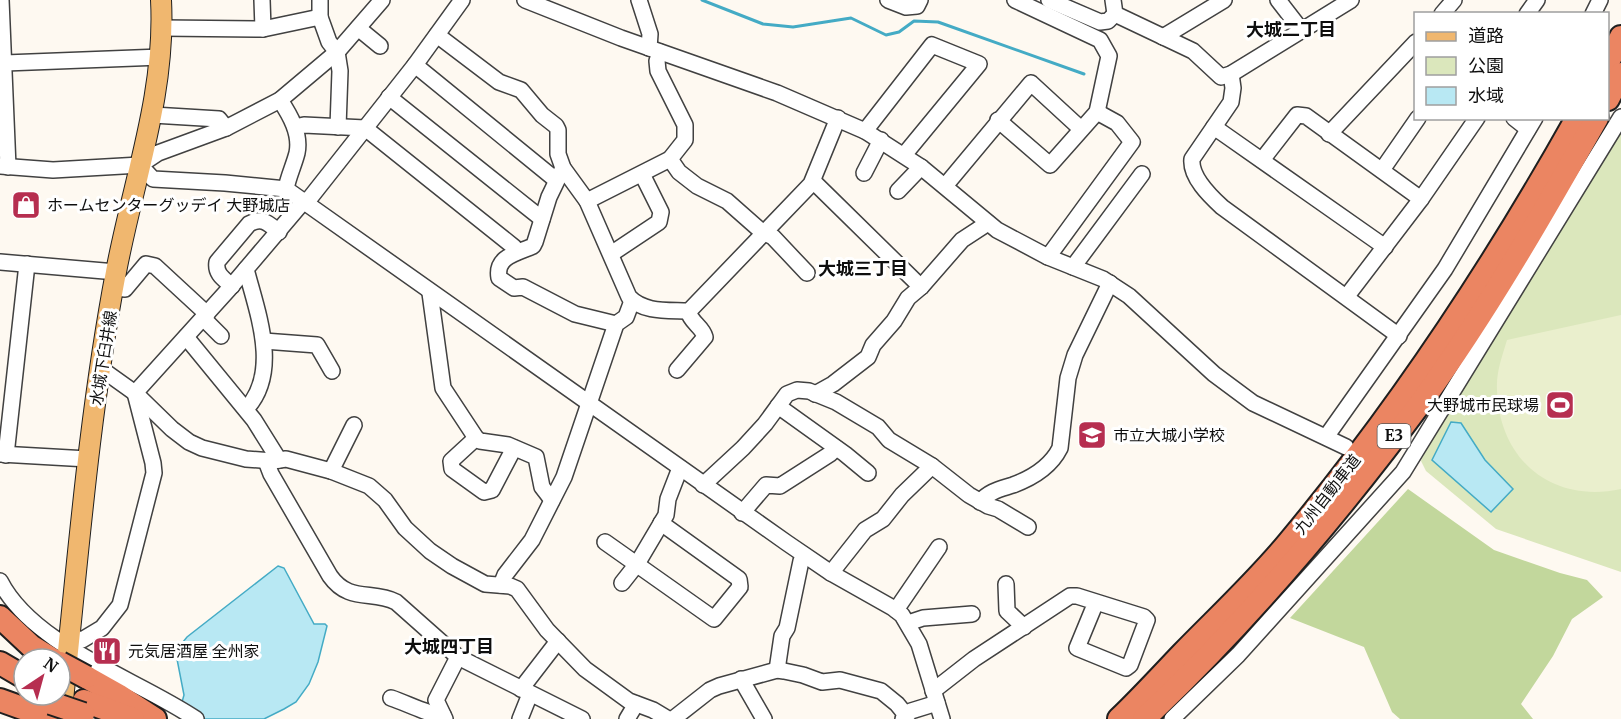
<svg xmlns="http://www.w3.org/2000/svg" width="1621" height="719" font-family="Merriweather,'Noto Sans JP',serif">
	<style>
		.green { fill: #dbe7bc }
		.forest { fill: #c2d79c }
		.pitch { fill: #eaefcd }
		.water { fill: #b8e8f3; stroke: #44abc5; stroke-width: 1.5 }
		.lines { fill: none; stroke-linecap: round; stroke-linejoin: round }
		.stream { stroke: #44abc5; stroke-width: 3 }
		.minor-casing { stroke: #414141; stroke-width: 18 }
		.major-casing { stroke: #1f1f1f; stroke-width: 22 }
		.highway-casing { stroke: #1f1f1f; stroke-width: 26 }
		.minor { stroke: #fff; stroke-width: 15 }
		.major { stroke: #f0b76f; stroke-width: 20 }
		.highway { stroke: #eb8562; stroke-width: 22 }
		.highway-bridge-casing { stroke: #1f1f1f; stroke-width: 26; stroke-linecap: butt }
		.highway-bridge { stroke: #eb8562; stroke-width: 22 }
		.labels { text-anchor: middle; stroke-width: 6; stroke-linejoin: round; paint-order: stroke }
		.shield { fill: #fff; stroke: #565656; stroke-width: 1.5 }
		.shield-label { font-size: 15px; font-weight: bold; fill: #0e0e0e }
		.poi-label { font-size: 16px; fill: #0e0e0e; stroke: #fff; text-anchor: start }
		.street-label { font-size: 16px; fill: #0e0e0e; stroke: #fff }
		.neighbourhood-label { font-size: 18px; font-weight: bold; fill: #0e0e0e; stroke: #fff }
	</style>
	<rect width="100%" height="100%" fill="#fef9f1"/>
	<polygon class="green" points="1621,129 1621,572 1496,529 1426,471 1421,461 1423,456"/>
	<polygon class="forest" points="1408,489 1494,550 1560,573 1587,580 1603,597 1572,619 1553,656 1521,704 1533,719 1400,719 1392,712 1364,647 1290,618"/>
	<path class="pitch" d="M1621 315V489C1552 504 1499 460 1497 390 1496 372 1502 357 1507 340Z"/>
	<g class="water">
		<polygon points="1451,422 1461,423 1485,460 1513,489 1491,512 1432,460"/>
		<polygon points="278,566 284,568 314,624 325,624 327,626 318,662 309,684 296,702 284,709 264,719 204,719 182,702 184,695 176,654 178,648 187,637"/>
	</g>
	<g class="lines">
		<polyline class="stream" points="702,0 763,24 793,27 851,18 886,35 899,32 914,21 938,22 1084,74"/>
		<g class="minor-casing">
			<g id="minor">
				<polyline points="1,0 8,167"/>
				<polyline points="262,0 263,29"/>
				<polyline points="320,0 320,17 329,42 337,52 340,71 338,127"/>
				<polyline points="525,0 621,38 777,93 865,131 921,167 997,230 1048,257 1103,279 1129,296 1214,374 1253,403 1346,447"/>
				<polyline points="639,0 650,34 649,48"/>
				<polyline points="888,0 906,7 917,6 920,0"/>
				<polyline points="1049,0 1100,22 1108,21 1115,14"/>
				<polyline points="1113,0 1115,14 1193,51 1221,77 1231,74 1351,0"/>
				<polyline points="1278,0 1302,31"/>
				<polyline points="1442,14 1454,0"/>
				<polyline points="1527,14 1537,0"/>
				<polyline points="1593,14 1600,0"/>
				<polyline points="162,28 263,29 320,17"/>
				<polyline points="358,28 380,46"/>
				<path d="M437 35 499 82 521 90 542 115 556 126 558 130V154L563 168 587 201 629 297C644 313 668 310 688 311L691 309 811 184 838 118"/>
				<polyline points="1163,37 1224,0"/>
				<polyline points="5,63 161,57"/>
				<polyline points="415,65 556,180"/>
				<path d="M1231 74 1233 88 1231 102 1192 159C1190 177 1210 196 1222 207L1399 336"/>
				<polyline points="389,97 542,219"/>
				<path d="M280 100C290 115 301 134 297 153 294 165 288 177 286 189L787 543 831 573 893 608 902 615 919 644 942 719"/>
				<polyline points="153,115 219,119 226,128"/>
				<polyline points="1514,118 1528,129"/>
				<polyline points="998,120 1050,165 1097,112 1109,56 1100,40 1015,0"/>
				<polyline points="295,127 304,125 365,128 514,247 517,252"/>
				<polyline points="1214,127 1385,247"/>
				<polyline points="865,131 932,45 979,64 904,155"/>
				<polyline points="1329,134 1416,42"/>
				<polyline points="670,159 679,172 697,186 727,201 761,231 773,237 807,273"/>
				<polyline points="1262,160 1297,115 1306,116 1421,199"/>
				<polyline points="140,165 153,179 225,183 286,189"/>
				<polyline points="0,166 53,170 140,165 158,153 226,128 280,100 337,52 382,0"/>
				<path d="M563 168 549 197 535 242 533 246C518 253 495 256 499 278L514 288 523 287 575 314 616 324"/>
				<polyline points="1382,170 1418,118"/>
				<polyline points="864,173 881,140"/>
				<polyline points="813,181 921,287"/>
				<polyline points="945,186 1031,83 1081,129"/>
				<polyline points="898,191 921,167"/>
				<polyline points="587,201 670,159 685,140 685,125 658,71 657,61 660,52"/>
				<polyline points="611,254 659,222 661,212 642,174"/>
				<polyline points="1048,257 1132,142 1117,123 1097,112"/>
				<polyline points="0,262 116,272"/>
				<polyline points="1073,267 1142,174"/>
				<path d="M232 286C224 279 215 274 217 262L249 224C262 216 269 224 279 232"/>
				<polyline points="113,288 125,289 146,264 155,266 207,314"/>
				<polyline points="430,293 443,388 476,438 480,441 508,445 536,457 542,487 552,500"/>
				<polyline points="1347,296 1421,199 1477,118"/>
				<polyline points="203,318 221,336"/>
				<polyline points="186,337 254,420 279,460"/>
				<polyline points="264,341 317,345 332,371"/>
				<polyline points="100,368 135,393 172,429 189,442 202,448 246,459 273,461 286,459 331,471 369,486 385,500 405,528 430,551 452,566 485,584 510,586 517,589 547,630 585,669 629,701 653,710 668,719"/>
				<path d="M677 370 705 337C702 326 691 323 688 311"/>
				<polyline points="815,394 833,384 868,357 873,345 894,321 908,298 921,287 962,240 988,223"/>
				<polyline points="778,406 845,454 868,473"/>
				<path d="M246 409C281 372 257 312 246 269"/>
				<polyline points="1326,437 1445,269 1535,118"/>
				<polyline points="476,438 451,461 452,469 484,492 492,490 514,448"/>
				<polyline points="0,454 88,459"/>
				<polyline points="6,455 27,264"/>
				<path d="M266 461 271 474 330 576C349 603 372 590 396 602L458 657 582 719"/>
				<polyline points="331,471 354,425"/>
				<polyline points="703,485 743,448 765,424 787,394 797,390 809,391 836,402 878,427 889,440 932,466 969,495 988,506 998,509 1028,527"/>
				<path d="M980 502C989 491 1001 489 1013 485 1032 478 1051 466 1060 448L1068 378 1075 355 1110 283"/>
				<polyline points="742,513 766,485 780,486 830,454 836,448"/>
				<polyline points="605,542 714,619 740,587 739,579 661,523"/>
				<polyline points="831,573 865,530 883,519 902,495 932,466"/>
				<path d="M0 581C33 646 137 679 196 719"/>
				<polyline points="622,583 637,564 666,515 668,499 680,468"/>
				<polyline points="1006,584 1007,611 1024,627"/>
				<polyline points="501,585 505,575 532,540 564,477 616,324 626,317 632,301"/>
				<polyline points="896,610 939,547"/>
				<polyline points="908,623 923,618 972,614"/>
				<polyline points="70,636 82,640 102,628 120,605 154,473 153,463 135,393 229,289 303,202 310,198 415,65 462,0"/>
				<polyline points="777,670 782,636 787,628 801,561 804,555"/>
				<polyline points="741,679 764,719"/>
				<polyline points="521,689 558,641"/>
				<polyline points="933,691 974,659 1070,596 1077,596 1144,617 1147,620 1130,665 1126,668 1077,648 1096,602"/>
				<path d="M391 698C407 703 428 715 443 715"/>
				<polyline points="445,719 436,700 458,657"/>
				<polyline points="520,719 530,694"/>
				<polyline points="627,719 636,704"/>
				<polyline points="673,719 710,690 719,686 777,670 784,671 803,675 822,682 840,680 881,691 897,704 906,715"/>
				<polyline points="903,719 911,711 937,703"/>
				<polyline points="1172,719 1238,655 1403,472 1621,117"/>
			</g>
		</g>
		<g class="major-casing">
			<path id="major" d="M61 719C77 570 88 420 116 272 133 181 166 94 161 0"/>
		</g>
		<g class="highway-casing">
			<g id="highway">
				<polyline points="1608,62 1621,37"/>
				<polyline points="1608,99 1621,74"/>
				<polyline points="0,617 31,646 52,659"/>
				<polyline points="0,663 24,677"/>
				<polyline points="86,677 118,695 155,719"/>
				<polyline points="0,700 53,719"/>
				<polyline points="84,701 133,719"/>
				<path d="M1119 719C1141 698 1161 676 1182 654 1218 617 1256 582 1289 542 1398 411 1493 268 1577 118"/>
				<path d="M1144 719C1247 622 1338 514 1422 401 1487 311 1542 215 1597 118"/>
			</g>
		</g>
		<use href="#minor" class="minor"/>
		<use href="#major" class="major"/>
		<use href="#highway" class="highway"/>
		<g class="highway-bridge-casing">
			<g id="highway-bridge">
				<polyline points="60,663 86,677"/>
				<polyline points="51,703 83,714"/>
			</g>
		</g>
		<use href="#highway-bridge" class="highway-bridge"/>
	</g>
	<defs>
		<g id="shop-square" transform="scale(1.5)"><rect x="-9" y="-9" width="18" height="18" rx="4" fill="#b62e50" stroke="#fff"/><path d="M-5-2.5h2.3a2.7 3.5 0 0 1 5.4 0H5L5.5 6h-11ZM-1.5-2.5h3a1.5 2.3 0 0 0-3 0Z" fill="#fff"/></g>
		<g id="stadium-square" transform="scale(1.5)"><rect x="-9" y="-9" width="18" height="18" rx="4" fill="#b62e50" stroke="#fff"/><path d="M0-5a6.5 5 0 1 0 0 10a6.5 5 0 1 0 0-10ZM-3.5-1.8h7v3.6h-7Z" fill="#fff"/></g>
		<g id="school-square" transform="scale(1.5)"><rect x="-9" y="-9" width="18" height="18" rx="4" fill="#b62e50" stroke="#fff"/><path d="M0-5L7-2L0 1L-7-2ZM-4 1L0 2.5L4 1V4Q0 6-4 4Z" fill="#fff"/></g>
		<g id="restaurant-square" transform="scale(1.5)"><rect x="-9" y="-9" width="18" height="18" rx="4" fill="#b62e50" stroke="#fff"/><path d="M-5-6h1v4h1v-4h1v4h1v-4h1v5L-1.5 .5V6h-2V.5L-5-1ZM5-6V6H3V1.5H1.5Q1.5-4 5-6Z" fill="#fff"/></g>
	</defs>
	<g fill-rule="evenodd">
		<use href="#shop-square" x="26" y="205"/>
		<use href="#stadium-square" x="1560" y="405"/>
		<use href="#school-square" x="1092" y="435"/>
		<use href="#restaurant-square" x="107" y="651"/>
	</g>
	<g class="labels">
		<rect class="shield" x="1377.5" y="424" width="33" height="24" rx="4.5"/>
		<g class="shield-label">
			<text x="1394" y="441">E3</text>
		</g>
		<g class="poi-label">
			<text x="47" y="211">ホームセンターグッデイ 大野城店</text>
			<text x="1539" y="411" text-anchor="end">大野城市民球場</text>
			<text x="1113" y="441">市立大城小学校</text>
			<text x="128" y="657">元気居酒屋 全州家</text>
		</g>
		<g class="street-label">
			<text transform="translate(103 358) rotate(-81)" y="6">水城下臼井線</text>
			<text transform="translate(1327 494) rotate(-52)" y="6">九州自動車道</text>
		</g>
		<g class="neighbourhood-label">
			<text x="1291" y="36">大城二丁目</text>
			<text x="863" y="275">大城三丁目</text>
			<text x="449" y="653">大城四丁目</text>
		</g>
	</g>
	<rect x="1414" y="12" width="195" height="108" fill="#ffffff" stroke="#9f9f9f" stroke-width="1.5"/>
	<rect x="1426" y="32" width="30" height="9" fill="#f0b76f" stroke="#9f9f9f" stroke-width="1.5"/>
	<text x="1468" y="42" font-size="18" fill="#0e0e0e">道路</text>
	<rect x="1426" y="57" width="30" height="18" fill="#dbe7bc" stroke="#9f9f9f" stroke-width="1.5"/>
	<text x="1468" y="72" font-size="18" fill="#0e0e0e">公園</text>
	<rect x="1426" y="87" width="30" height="18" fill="#b8e8f3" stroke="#9f9f9f" stroke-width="1.5"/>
	<text x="1468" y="102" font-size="18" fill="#0e0e0e">水域</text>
	<g transform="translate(42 677) rotate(36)"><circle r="28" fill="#ffffff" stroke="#9f9f9f" stroke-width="1.5"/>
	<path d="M0-4.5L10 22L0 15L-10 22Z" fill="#b62e50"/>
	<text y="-9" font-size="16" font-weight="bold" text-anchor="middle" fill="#0e0e0e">N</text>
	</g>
</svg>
